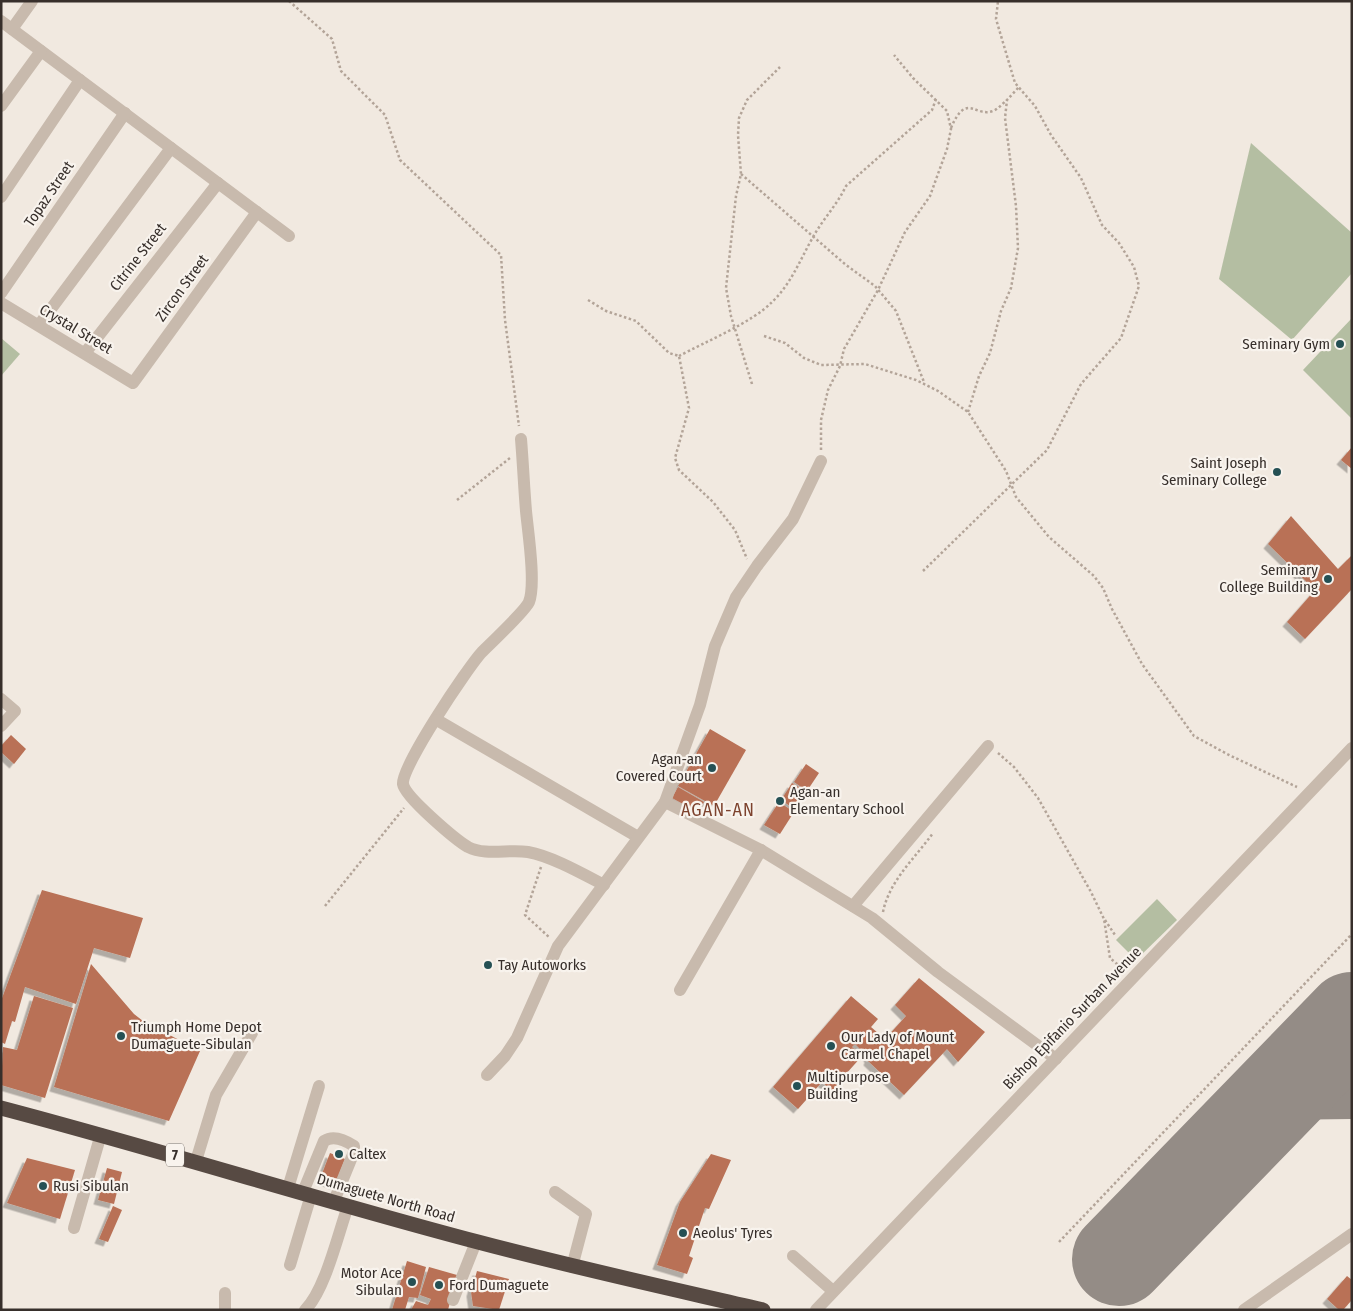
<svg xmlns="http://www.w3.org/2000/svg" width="1353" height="1311" font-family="'Fira Sans Condensed',sans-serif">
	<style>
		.green { fill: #b4bea2 }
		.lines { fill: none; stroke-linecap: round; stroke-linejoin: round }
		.taxiway { stroke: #948c86; stroke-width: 38 }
		.runway { stroke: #948c86; stroke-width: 94 }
		.building { fill: #b97156; filter: url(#shadow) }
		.path { stroke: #b3a498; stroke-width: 2.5; stroke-dasharray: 2.5 2.5; stroke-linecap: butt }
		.minor { stroke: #c8baad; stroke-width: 12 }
		.highway { stroke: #574a43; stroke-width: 15 }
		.poi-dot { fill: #255054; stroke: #f8f3ed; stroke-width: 2 }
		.labels { text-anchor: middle; stroke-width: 4.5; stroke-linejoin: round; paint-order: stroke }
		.shield { fill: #f8f3ed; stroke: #716a65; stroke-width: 1 }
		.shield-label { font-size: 14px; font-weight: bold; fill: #372f2b }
		.street-label { font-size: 15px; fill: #372f2b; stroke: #f8f3ed }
		.poi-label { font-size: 15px; fill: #372f2b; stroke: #f8f3ed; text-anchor: start }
		.quarter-label { font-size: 18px; letter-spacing: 1px; fill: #7d422d; stroke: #f8f3ed }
	</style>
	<defs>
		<filter id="shadow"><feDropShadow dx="-4.5" dy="4.5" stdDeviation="0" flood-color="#0004"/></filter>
	</defs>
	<rect width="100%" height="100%" fill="#f1e9e0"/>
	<g class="green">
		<polygon points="1251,143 1352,233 1352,273 1292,340 1219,279"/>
		<polygon points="1352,318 1352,419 1303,370"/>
		<polygon points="1,338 20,354 1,376"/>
		<polygon points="1157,899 1177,920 1136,960 1116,940"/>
	</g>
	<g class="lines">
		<polyline class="taxiway" points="1272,1101 1352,1100"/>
		<polyline class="runway" points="1119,1259 1352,1019"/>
	</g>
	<g class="building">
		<polygon points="1352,447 1352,469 1341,460"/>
		<polygon points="1291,516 1338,569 1352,555 1352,589 1305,639 1287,622 1315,590 1268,544"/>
		<polygon points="710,729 746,750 714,806 678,786"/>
		<polygon points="11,735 26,749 14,764 1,752 1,746"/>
		<polygon points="806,764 819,773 807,791 794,782"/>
		<polygon points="792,783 807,792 796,810 781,800"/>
		<polygon points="678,787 704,802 698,812 672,798"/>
		<polygon points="779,802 794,812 780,834 764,825"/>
		<polygon points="42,890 143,918 130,958 94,948 76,1004 25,987 15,1022 12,1021 5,1044 1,1042 1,1001"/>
		<polygon points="91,964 134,1014 143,1021 200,1051 169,1121 54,1087"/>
		<polygon points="919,978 985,1032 958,1062 947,1049 904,1095 868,1061 869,1058 855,1044 852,1047 862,1056 836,1085 842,1090 838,1095 822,1082 798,1109 773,1087 851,996 878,1019 871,1027 885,1039 906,1016 895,1005"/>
		<polygon points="34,996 73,1008 45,1098 1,1085 3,1047 17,1050"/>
		<polygon points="330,1153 345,1159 335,1185 320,1179"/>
		<polygon points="711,1154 731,1160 709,1209 705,1208 689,1256 693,1258 687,1274 657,1265 680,1202"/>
		<polygon points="27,1158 75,1170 60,1219 7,1203"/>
		<polygon points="107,1168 122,1172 114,1204 98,1200"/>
		<polygon points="113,1206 122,1210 108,1242 99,1239"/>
		<polygon points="407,1261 426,1267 418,1298 409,1297 405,1310 392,1310"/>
		<polygon points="429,1267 457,1275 448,1310 411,1310 416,1301 428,1305 431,1299 420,1295"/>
		<polygon points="477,1271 509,1279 499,1310 473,1306 471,1292"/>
		<polygon points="1347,1276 1352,1280 1352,1300 1343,1310 1339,1310 1327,1299"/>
	</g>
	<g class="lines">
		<g class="path">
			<polyline points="289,1 332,39 341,71 385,115 400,160 501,255 505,320 519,426"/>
			<path d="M951 128C967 90 976 120 995 110 999 108 1003 103 1007 100"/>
			<polyline points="741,174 846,265 875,286 896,311 924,382"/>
			<polyline points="588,300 606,311 636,321 669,353 679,356 689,408 675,458 679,470 713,502 735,530 747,559"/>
			<polyline points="764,336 785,343 804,358 821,365 865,364 916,380 938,391 968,412 1006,471 1016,497 1049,537 1094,576 1103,588 1112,609 1142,664 1194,736 1229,755 1297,787"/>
			<path d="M679 356C705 342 753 322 772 302 791 284 800 260 813 237 823 219 837 205 846 186L932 110 936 99"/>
			<polyline points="752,384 731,316 726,288 736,196 741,174 738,135 739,118 747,100 780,67"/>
			<polyline points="968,412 979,376 990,353 1001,311 1011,288 1018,248 1016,206 1005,118 1007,100 1019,87"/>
			<polyline points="821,450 821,420 828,390 840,366 844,349 878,290 905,232 930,196 947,149 951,129 947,111 913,78 894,55"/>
			<polyline points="457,500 510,458"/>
			<polyline points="923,571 1047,450 1081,384 1121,338 1139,286 1134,267 1119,243 1102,225 1081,178 1051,135 1035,106 1015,83 996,19 998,1"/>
			<polyline points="998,753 1014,767 1038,798 1091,892 1104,919 1110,958 1124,970"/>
			<polyline points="541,867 525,915 550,938"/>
			<polyline points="325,906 404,808"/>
			<path d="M883 912C889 881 916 857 933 833"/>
			<polyline points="1105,920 1115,935"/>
			<polyline points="1059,1242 1352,934"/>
		</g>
		<g class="minor">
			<polyline points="1,21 289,236"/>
			<polyline points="12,29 32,1"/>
			<polyline points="1,106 41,51"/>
			<polyline points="1,197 80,80"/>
			<polyline points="1,293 125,113"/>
			<polyline points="1,303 133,383 257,212"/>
			<polyline points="39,325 171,148"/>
			<polyline points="85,353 218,183"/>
			<path d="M521 439C523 463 524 487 526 511 528 532 536 584 529 602 526 610 491 643 482 652 468 667 401 767 403 784 405 797 456 840 468 847 486 856 508 849 528 852 551 856 583 874 604 885"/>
			<polyline points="1,699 15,711 1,726"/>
			<polyline points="437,720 638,837"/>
			<polyline points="665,802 761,850 872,918 938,972 1056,1059"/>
			<polyline points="853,906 988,746"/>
			<polyline points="680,990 761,850"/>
			<polyline points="487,1075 505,1056 517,1038 558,946 665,802 700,705 715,646 736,597 757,566 793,519 821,461"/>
			<polyline points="196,1161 216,1095 252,1033"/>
			<polyline points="288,1188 319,1086"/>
			<path d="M303 1192 324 1141C333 1135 345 1140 354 1146V1152L334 1201"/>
			<polyline points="555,1192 586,1214 572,1267"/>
			<polyline points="74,1228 101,1134"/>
			<polyline points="793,1256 833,1291"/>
			<polyline points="290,1265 311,1195"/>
			<polyline points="453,1300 476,1242"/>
			<polyline points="225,1310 225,1293"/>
			<path d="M305 1310C325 1291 338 1234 348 1206"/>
			<polyline points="816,1310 1352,748"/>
			<polyline points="1244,1310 1352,1234"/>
		</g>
		<path class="highway" d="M1 1108C161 1150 318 1200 478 1242 572 1267 668 1288 763 1310"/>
	</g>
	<g class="poi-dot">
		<circle cx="1340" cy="344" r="5"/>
		<circle cx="1277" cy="472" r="5"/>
		<circle cx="1328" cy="579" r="5"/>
		<circle cx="712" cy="768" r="5"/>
		<circle cx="780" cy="801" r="5"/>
		<circle cx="488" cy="965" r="5"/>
		<circle cx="121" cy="1036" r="5"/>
		<circle cx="831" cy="1046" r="5"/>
		<circle cx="797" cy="1086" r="5"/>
		<circle cx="339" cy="1154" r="5"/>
		<circle cx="43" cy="1186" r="5"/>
		<circle cx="683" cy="1233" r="5"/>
		<circle cx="412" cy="1282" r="5"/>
		<circle cx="439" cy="1285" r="5"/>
	</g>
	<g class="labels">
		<rect class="shield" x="166" y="1143.5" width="18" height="23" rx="4"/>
		<g class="shield-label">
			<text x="175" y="1160">7</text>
		</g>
		<g class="street-label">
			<text transform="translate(49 194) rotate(-56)" y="5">Topaz Street</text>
			<text transform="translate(138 257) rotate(-52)" y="5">Citrine Street</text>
			<text transform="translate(182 288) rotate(-54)" y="5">Zircon Street</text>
			<text transform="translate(76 329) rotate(31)" y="5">Crystal Street</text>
			<text transform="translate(1072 1018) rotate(-46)" y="5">Bishop Epifanio Surban Avenue</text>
			<text transform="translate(386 1198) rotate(16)" y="5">Dumaguete North Road</text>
		</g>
		<g class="poi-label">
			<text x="1330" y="349" text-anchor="end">Seminary Gym</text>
			<text x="1267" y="468" text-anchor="end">Saint Joseph<tspan x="1267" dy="17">Seminary College</tspan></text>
			<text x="1318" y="575" text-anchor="end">Seminary<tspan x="1318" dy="17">College Building</tspan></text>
			<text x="702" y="764" text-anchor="end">Agan-an<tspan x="702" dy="17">Covered Court</tspan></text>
			<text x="790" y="797">Agan-an<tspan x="790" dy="17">Elementary School</tspan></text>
			<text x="498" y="970">Tay Autoworks</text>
			<text x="131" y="1032">Triumph Home Depot<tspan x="131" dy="17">Dumaguete-Sibulan</tspan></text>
			<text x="841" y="1042">Our Lady of Mount<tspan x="841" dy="17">Carmel Chapel</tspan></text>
			<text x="807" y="1082">Multipurpose<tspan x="807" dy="17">Building</tspan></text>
			<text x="349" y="1159">Caltex</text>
			<text x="53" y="1191">Rusi Sibulan</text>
			<text x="693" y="1238">Aeolus' Tyres</text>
			<text x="402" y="1278" text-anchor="end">Motor Ace<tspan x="402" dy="17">Sibulan</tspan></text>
			<text x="449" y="1290">Ford Dumaguete</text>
		</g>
		<g class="quarter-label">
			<text x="718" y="816">AGAN-AN</text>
		</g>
	</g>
	<rect width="1353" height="1311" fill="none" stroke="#372f2b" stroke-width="5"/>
</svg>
